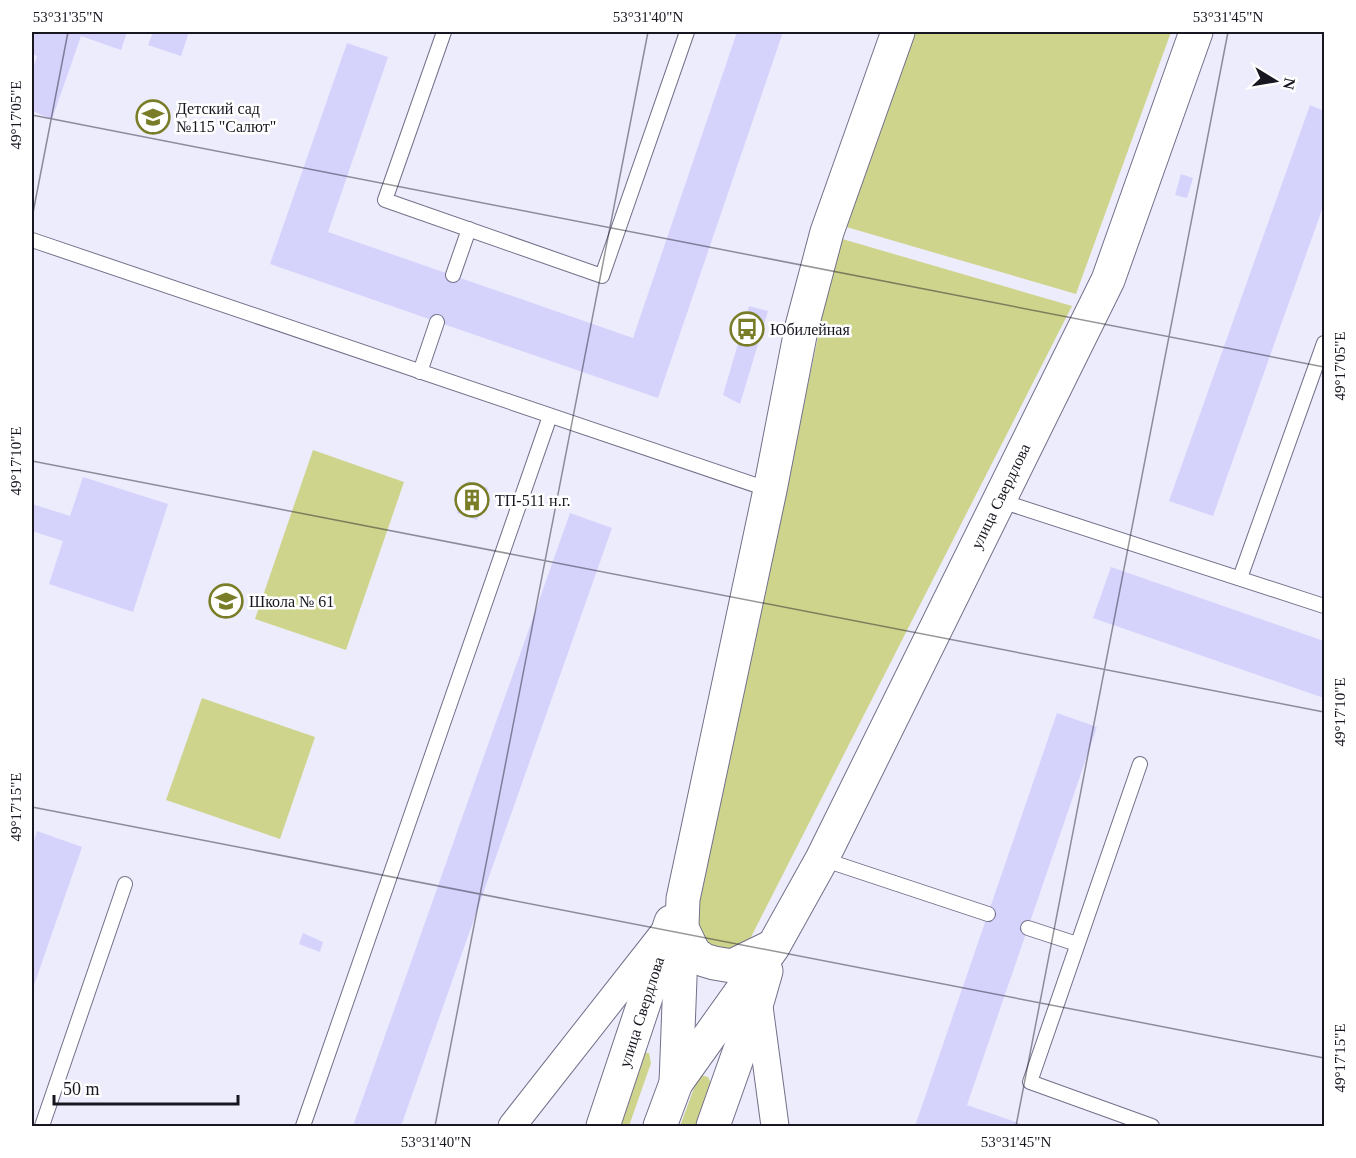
<svg xmlns="http://www.w3.org/2000/svg" width="1356" height="1158" font-family="'Times New Roman',serif">
	<style>
		.green { fill: #cfd48d }
		.building { fill: #d5d2fc }
		.lines { fill: none; stroke-linecap: round; stroke-linejoin: round }
		.lane-casing { stroke: #727089; stroke-width: 16 }
		.street-casing { stroke: #727089; stroke-width: 29 }
		.secondary-casing { stroke: #727089; stroke-width: 35 }
		.lane { stroke: #fff; stroke-width: 14 }
		.street { stroke: #fff; stroke-width: 27 }
		.secondary { stroke: #fff; stroke-width: 33 }
		.ticks { fill: none; stroke: #181721; stroke-width: 1.5; stroke-opacity: 0.45 }
		.labels { text-anchor: middle; stroke-width: 5; stroke-linejoin: round; paint-order: stroke }
		.poi-label { font-size: 16px; fill: #181721; stroke: #fff; text-anchor: start }
		.street-label { font-size: 16px; fill: #181721; stroke: #fff }
		.neatline { fill: none; stroke: #181721; stroke-width: 2 }
		.ticks-label { font-size: 15px; text-anchor: middle; fill: #181721 }
	</style>
	<rect width="100%" height="100%" fill="#edecfd"/>
	<g class="green">
		<polygon points="909,32 1171,32 1076,294 843,226"/>
		<polygon points="839,238 1072,306 748,943 717,956 693,925"/>
		<polygon points="313,450 404,482 346,650 255,619"/>
		<polygon points="202,698 315,737 280,839 166,800"/>
		<polygon points="641,1052 649,1053 651,1063 629,1126 613,1126"/>
		<polygon points="700,1075 708,1077 710,1081 710,1086 696,1126 680,1126 697,1080"/>
	</g>
	<g class="building">
		<polygon points="32,32 127,32 121,50 81,36 52,119 32,111 32,72 37,56 32,54"/>
		<polygon points="153,32 189,32 181,56 148,45"/>
		<polygon points="737,32 783,32 658,398 270,264 347,43 388,57 328,232 633,338"/>
		<polygon points="1310,105 1324,111 1324,204 1213,516 1169,501"/>
		<polygon points="1181,174 1193,178 1187,198 1175,195"/>
		<polygon points="749,306 768,311 740,404 723,395"/>
		<polygon points="83,477 168,504 133,612 49,584 63,541 32,531 32,504 70,516"/>
		<polygon points="468,481 488,488 477,520 457,513"/>
		<polygon points="570,513 612,528 401,1126 353,1126"/>
		<polygon points="1111,567 1324,641 1324,698 1093,618"/>
		<polygon points="1057,713 1097,727 967,1105 1027,1126 915,1126"/>
		<polygon points="37,831 82,847 32,991 32,848"/>
		<polygon points="303,933 323,942 320,952 299,944"/>
	</g>
	<g class="lines">
		<g class="lane-casing">
			<g id="lane">
				<polyline points="444,32 385,200 602,276 687,32"/>
				<polyline points="32,240 770,490"/>
				<polyline points="453,275 469,229"/>
				<polyline points="420,372 437,322"/>
				<polyline points="998,500 1324,606"/>
				<polyline points="1240,578 1324,343"/>
				<polyline points="1140,764 1030,1082 1152,1126"/>
				<polyline points="822,859 988,914"/>
				<polyline points="1028,928 1077,944"/>
				<polyline points="42,1126 125,884"/>
				<polyline points="303,1126 550,416"/>
			</g>
		</g>
		<g class="street-casing">
			<g id="street">
				<polyline points="758,999 775,1126"/>
				<polyline points="512,1126 662,935"/>
			</g>
		</g>
		<g class="secondary-casing">
			<g id="secondary">
				<polyline points="681,926 694,953 704,960 714,963 732,966 771,947"/>
				<polyline points="676,1083 683,899 770,490 801,330 827,232 898,32"/>
				<polyline points="603,1126 671,922"/>
				<polyline points="660,1126 676,1083 773,947 822,859 1108,280 1196,32"/>
				<polyline points="713,1126 758,999 766,971"/>
			</g>
		</g>
		<use href="#lane" class="lane"/>
		<use href="#street" class="street"/>
		<use href="#secondary" class="secondary"/>
	</g>
	<path class="ticks" d="M32 115 1324 367M32 218 68 32M32 461 1324 712M32 807 1324 1058M435 1126 648 32M1016 1126 1228 32"/>
	<defs>
		<g id="school-ring" transform="scale(1.725)"><circle r="9.5" fill="#fff" stroke="#797d27" stroke-width="1.5"/><path d="M0-5L7-2L0 1L-7-2ZM-4 1L0 2.5L4 1V4Q0 6-4 4Z" fill="#797d27"/></g>
		<g id="bus-ring" transform="scale(1.725)"><circle r="9.5" fill="#fff" stroke="#797d27" stroke-width="1.5"/><path d="M-5-6H5V4H4V6H2V4H-2V6H-4V4H-5ZM-3.5-4V0h7V-4ZM-3.5 1.2v1.5H-2V1.2ZM2 1.2v1.5H3.5V1.2Z" fill="#797d27"/></g>
		<g id="building-ring" transform="scale(1.725)"><circle r="9.5" fill="#fff" stroke="#797d27" stroke-width="1.5"/><path d="M-4-6H4V6H1V3H-1V6H-4ZM-2.5-4.3h1.7v1.8h-1.7ZM.8-4.3h1.7v1.8H.8ZM-2.5-1h1.7V.8h-1.7ZM.8-1h1.7V.8H.8Z" fill="#797d27"/></g>
	</defs>
	<g fill-rule="evenodd">
		<use href="#school-ring" x="153" y="117"/>
		<use href="#bus-ring" x="747" y="329"/>
		<use href="#building-ring" x="472" y="500"/>
		<use href="#school-ring" x="226" y="601"/>
	</g>
	<g class="labels">
		<g class="poi-label">
			<text x="176" y="114">Детский сад<tspan x="176" dy="18">№115 "Салют"</tspan></text>
			<text x="770" y="335">Юбилейная</text>
			<text x="495" y="506">ТП-511 н.г.</text>
			<text x="249" y="607">Школа № 61</text>
		</g>
		<g class="street-label">
			<text transform="translate(1000 496) rotate(-64)" y="6">улица Свердлова</text>
			<text transform="translate(641 1012) rotate(-72)" y="6">улица Свердлова</text>
		</g>
	</g>
	<rect width="1356" height="1158" fill="none" stroke="#ffffff" stroke-width="66"/>
	<g transform="translate(1275 81) rotate(101)" stroke="#ffffff" stroke-width="4.5" paint-order="stroke">
	<path d="M0-4.5L10 22L0 15L-10 22Z" fill="#181721"/>
	<text y="-9" font-size="16" font-weight="bold" text-anchor="middle" fill="#181721">N</text>
	</g>
	<path d="M54 1095v9h184v-9" fill="none" stroke="#181721" stroke-width="3"/>
	<text x="63" y="1095" font-size="18" fill="#181721" stroke="#ffffff" stroke-width="4.5" paint-order="stroke">50 m</text>
	<rect x="33" y="33" width="1290" height="1092" class="neatline"/>
	<g class="ticks-label">
		<text x="68" y="22">53°31'35"N</text>
		<text x="648" y="22">53°31'40"N</text>
		<text x="1228" y="22">53°31'45"N</text>
		<text transform="translate(16 115) rotate(-90)" y="5">49°17'05"E</text>
		<text transform="translate(1340 366) rotate(-90)" y="5">49°17'05"E</text>
		<text transform="translate(16 461) rotate(-90)" y="5">49°17'10"E</text>
		<text transform="translate(1340 712) rotate(-90)" y="5">49°17'10"E</text>
		<text transform="translate(16 807) rotate(-90)" y="5">49°17'15"E</text>
		<text transform="translate(1340 1058) rotate(-90)" y="5">49°17'15"E</text>
		<text x="436" y="1147">53°31'40"N</text>
		<text x="1016" y="1147">53°31'45"N</text>
	</g>
</svg>
